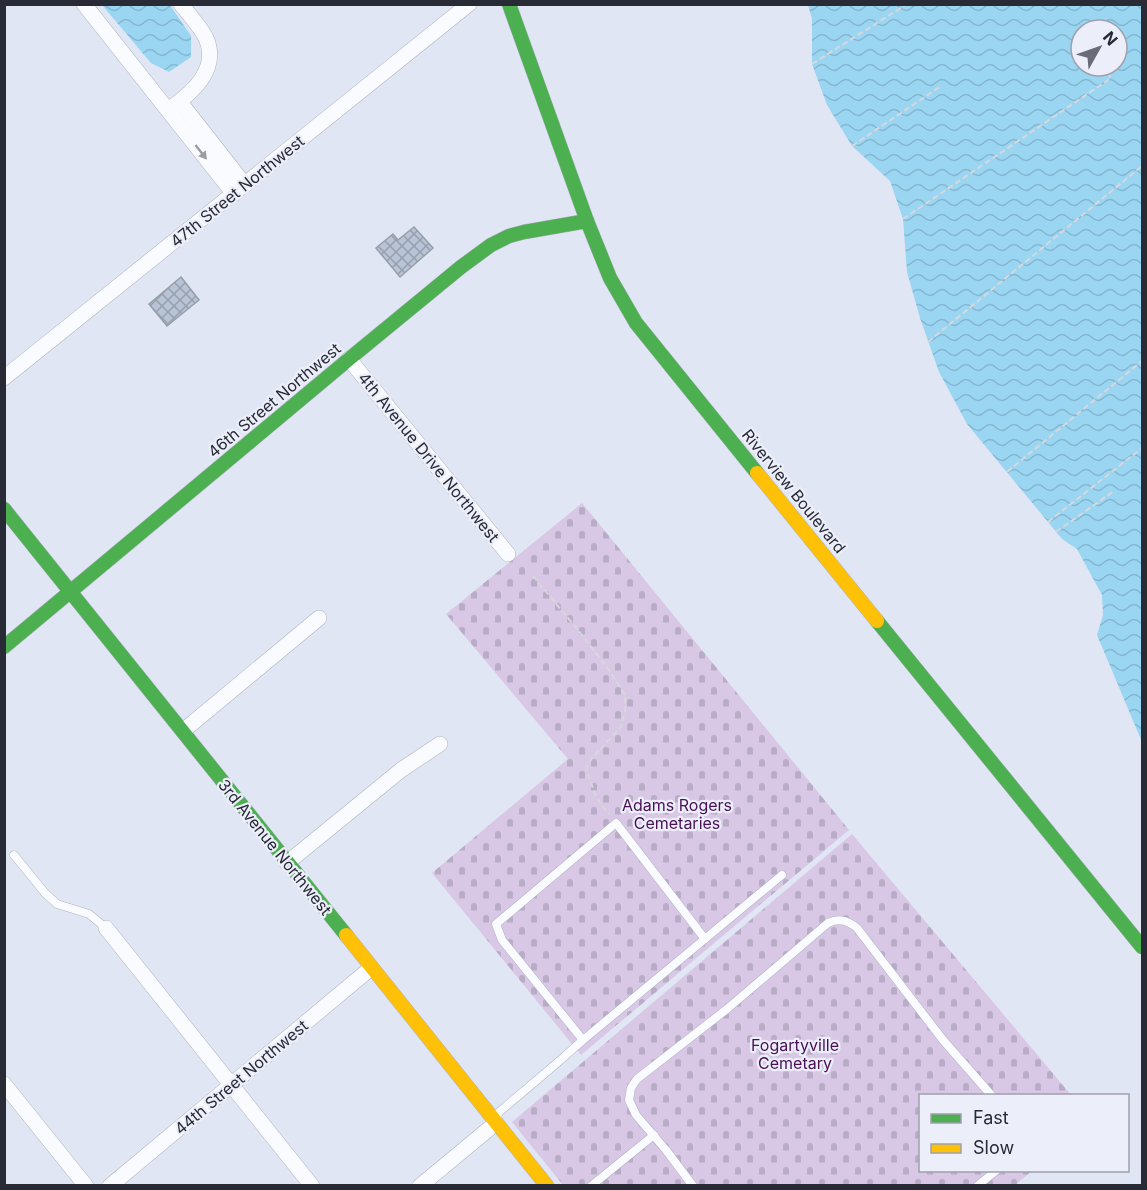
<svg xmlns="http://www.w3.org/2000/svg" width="1147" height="1190" font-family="Inter,sans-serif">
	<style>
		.cemetery { fill: url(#cemetery-stones) }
		.water { fill: url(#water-waves); fill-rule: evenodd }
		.building { fill: url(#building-cross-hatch); stroke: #989ea9; stroke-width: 1.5 }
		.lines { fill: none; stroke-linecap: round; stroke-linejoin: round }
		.lane-casing { stroke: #afb3bf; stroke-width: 9 }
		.street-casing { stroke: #afb3bf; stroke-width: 16 }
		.fast-casing { stroke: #afb3bf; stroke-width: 15 }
		.slow-casing { stroke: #afb3bf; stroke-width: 15 }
		.path { stroke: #d6d8dc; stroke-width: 2; stroke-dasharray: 6 3; stroke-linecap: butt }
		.lane { stroke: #fafbfe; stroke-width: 8 }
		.street { stroke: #fafbfe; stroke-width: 15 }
		.fast { stroke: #4caf50; stroke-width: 14 }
		.slow { stroke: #ffc107; stroke-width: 14 }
		.oneway { fill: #9c9da4 }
		.labels { text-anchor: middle; stroke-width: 4.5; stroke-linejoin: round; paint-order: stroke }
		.street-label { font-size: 16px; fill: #282a35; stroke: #eceffa }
		.park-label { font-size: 16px; fill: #491056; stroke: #eceffa }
	</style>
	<defs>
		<pattern id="cemetery-stones" width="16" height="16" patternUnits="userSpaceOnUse" patternTransform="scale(1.5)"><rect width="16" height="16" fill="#d8c8e6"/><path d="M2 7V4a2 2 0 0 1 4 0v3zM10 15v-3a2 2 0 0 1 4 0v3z" fill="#b9acc6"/></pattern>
		<pattern id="water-waves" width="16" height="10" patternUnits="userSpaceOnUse" patternTransform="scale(1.5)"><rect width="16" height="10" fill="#9ad5f2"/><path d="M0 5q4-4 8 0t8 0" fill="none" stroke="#85b7d0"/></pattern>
		<pattern id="building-cross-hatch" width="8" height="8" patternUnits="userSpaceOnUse" patternTransform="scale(1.5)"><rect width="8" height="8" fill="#b8c4d5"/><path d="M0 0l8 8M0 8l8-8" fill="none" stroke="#969fae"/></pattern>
	</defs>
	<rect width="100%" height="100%" fill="#e1e6f5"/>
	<g class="cemetery">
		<polygon points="582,503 849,830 581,1055 432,873 568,759 446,614"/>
		<polygon points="852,834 1071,1095 920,1096 920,1170 1032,1171 1014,1186 563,1185 512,1122"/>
	</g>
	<g class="water">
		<polygon points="102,5 170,5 191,36 191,57 169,72 151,63"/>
		<path d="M808 5H1142V742L1097 635 1103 615 1102 595 1077 549 1062 539 967 424 939 372 920 318 907 272 903 219 890 181 852 146 827 105 812 64V19ZM1081 30H1117V66H1081Z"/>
	</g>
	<g class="building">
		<polygon points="414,227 433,248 400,277 376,248 393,234 398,240"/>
		<polygon points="181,277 199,300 167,326 149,304"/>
	</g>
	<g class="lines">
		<g class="lane-casing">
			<g id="lane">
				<polyline points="14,855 45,893 57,904 89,914 106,928"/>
				<polyline points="583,1040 502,940 496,924 616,823 705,939"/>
				<polyline points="497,1119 498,1113 557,1063 583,1040 782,875"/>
				<polyline points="591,1186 654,1135"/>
				<path d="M693 1186 666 1150 636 1115 629 1100 631 1088 637 1079 727 1009 828 923C839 918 847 920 857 928L943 1040 992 1096"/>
				<polyline points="977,1186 997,1170"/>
			</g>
		</g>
		<g class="street-casing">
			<g id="street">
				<polyline points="84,4 234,194"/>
				<polyline points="180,102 245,185"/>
				<path d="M168 110C191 94 220 70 206 38 200 26 189 15 181 4"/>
				<polyline points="349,359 508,554"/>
				<polyline points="4,378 469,4"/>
				<polyline points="183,731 319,618"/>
				<polyline points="287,863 401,770 440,744"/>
				<polyline points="106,928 312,1186"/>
				<polyline points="4,1084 86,1186"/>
				<polyline points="110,1186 371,968"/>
				<polyline points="420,1186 496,1123"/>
			</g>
		</g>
		<g class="fast-casing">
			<g id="fast">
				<polyline points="509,4 587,221 610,278 636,323 757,473"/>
				<polyline points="4,509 346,935"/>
				<polyline points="877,621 1142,947"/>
				<polyline points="4,647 349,359 461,267 491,245 509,236 524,232 587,221"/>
			</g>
		</g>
		<g class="slow-casing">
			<g id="slow">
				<polyline points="757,473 877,621"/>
				<polyline points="346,935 547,1186"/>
			</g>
		</g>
		<g class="path">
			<polyline points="812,64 907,4"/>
			<polyline points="852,146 941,86"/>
			<polyline points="903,219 1111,78 1103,67"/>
			<polyline points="928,342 1142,166"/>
			<polyline points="1007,472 1142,361"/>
			<polyline points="1048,522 1142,448"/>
			<polyline points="1056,532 1114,491"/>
			<polyline points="533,576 578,630 609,670 625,695 625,711 621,727 592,758 586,768 596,797 609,814"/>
		</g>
		<use href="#lane" class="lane"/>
		<use href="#street" class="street"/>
		<use href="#fast" class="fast"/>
		<use href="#slow" class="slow"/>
	</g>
	<defs><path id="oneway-solid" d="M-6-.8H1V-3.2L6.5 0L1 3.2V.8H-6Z" transform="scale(1.5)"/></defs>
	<use class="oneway" href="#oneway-solid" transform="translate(201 152) rotate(52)"/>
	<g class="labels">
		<g class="street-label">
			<text transform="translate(237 191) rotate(-39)" y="6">47th Street Northwest</text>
			<text transform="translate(274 400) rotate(-40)" y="6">46th Street Northwest</text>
			<text transform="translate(429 457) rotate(51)" y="6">4th Avenue Drive Northwest</text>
			<text transform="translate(794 491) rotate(51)" y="6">Riverview Boulevard</text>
			<text transform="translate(275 847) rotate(51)" y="6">3rd Avenue Northwest</text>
			<text transform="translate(241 1077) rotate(-40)" y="6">44th Street Northwest</text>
		</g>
		<g class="park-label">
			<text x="677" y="811">Adams Rogers<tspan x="677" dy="18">Cemetaries</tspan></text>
			<text x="795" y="1051">Fogartyville<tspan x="795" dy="18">Cemetary</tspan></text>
		</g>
	</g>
	<rect width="1147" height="1190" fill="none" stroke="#282a35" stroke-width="12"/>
	<rect x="919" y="1094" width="210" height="78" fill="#eceffa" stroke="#9ea0ab" stroke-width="1.5"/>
	<rect x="931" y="1114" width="30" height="9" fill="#4caf50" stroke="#9ea0ab" stroke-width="1.5"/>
	<text x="973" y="1124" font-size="18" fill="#282a35">Fast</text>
	<rect x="931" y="1144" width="30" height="9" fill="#ffc107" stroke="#9ea0ab" stroke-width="1.5"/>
	<text x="973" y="1154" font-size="18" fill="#282a35">Slow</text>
	<g transform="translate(1099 48) rotate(50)"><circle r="28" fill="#eceffa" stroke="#9ea0ab" stroke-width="1.5"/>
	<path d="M0-4.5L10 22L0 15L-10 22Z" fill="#696c78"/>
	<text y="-9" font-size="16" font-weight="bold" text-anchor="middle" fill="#282a35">N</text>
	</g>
</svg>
